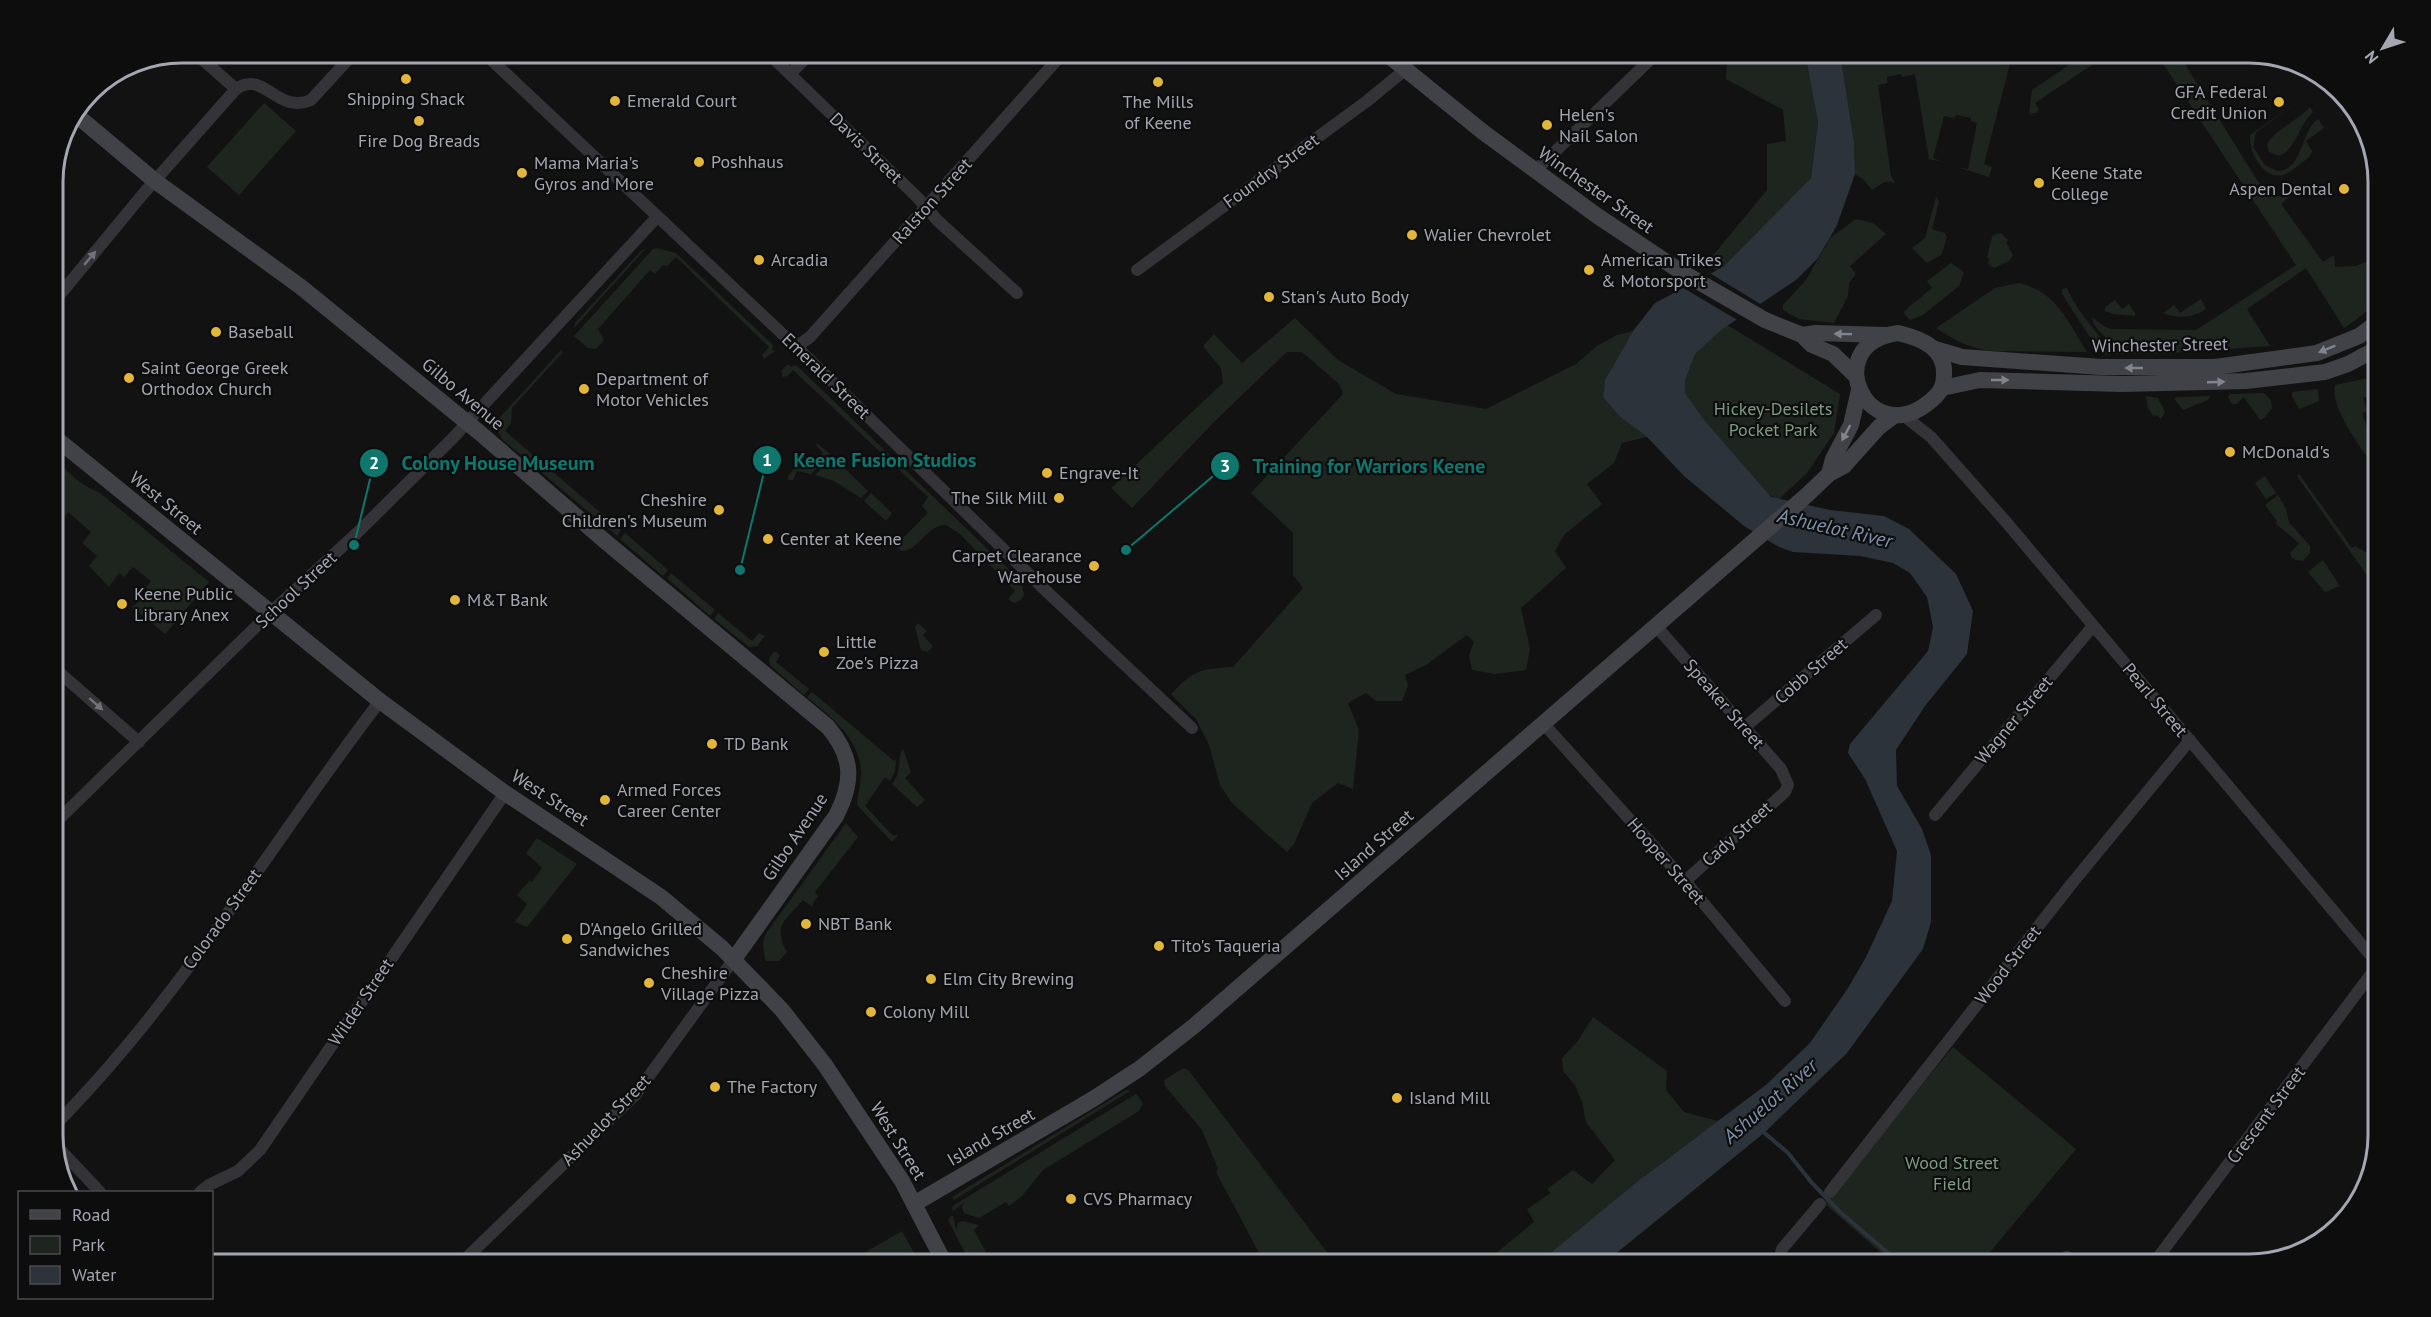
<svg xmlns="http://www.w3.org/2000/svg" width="2431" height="1317" font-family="'PT Sans',sans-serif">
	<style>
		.green { fill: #1e251f }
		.water { fill: #2c333a }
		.pier { fill: #121213 }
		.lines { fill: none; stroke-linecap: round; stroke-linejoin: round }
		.stream { stroke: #2c333a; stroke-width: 4 }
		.street { stroke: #333338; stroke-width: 12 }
		.secondary { stroke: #414247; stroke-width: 16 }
		.oneway { fill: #71737b }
		.oneway2 { fill: #81848d }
		.poi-dot { fill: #e1b63b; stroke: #0d0d0e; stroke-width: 2 }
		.labels { text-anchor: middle; stroke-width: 4.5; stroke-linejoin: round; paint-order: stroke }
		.poi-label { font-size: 18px; fill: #a4a7b2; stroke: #0d0d0e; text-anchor: start }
		.street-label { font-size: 18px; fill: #a4a7b2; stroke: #0d0d0e }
		.park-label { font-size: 18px; fill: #7d9c81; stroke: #0d0d0e }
		.water-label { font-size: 20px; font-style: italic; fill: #7e92ab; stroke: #0d0d0e }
		.rim { fill: none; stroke: #a4a7b2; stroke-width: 3 }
		.leader { fill: none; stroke: #0f766e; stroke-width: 2 }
		.callout-dot { fill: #0f766e; stroke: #0d0d0e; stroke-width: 2 }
		.mark-label { font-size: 18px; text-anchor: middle; font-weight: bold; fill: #fff }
		.callout-label { font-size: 20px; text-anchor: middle; font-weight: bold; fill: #0f766e; stroke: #0d0d0e; stroke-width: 4.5; stroke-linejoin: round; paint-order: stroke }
	</style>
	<rect width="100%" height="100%" fill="#121213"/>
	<g class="green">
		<polygon points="1729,52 1805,53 1818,122 1811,178 1723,267 1716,270 1706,264 1767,190 1767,144 1786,141 1783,110 1726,79 1727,55"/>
		<polygon points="1414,53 1414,52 1450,53 1427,65 1413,54"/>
		<path d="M1840 53H2023L2020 58 2012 56 1984 164 1992 167 1989 177 1957 167 1968 169 1977 123 1971 121V118L1956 115 1954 118 1944 116 1933 158 1943 162 1929 159 1915 74 1902 77 1901 74 1887 77V83L1878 85 1891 176 1895 183C1883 179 1881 185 1872 190L1863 179 1855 174 1854 142Z"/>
		<polygon points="2087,53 2110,53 2035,103 2039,109 2036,113 2029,114 2032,90"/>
		<path d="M2156 53H2178L2257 180C2267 191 2274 198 2289 197L2281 204 2323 262 2334 255 2335 267 2356 266 2378 257C2378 298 2381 304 2344 328L2306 268 2247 309 2270 346 2173 353 2116 354C2114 339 2093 332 2092 317L2105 327 2112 329 2196 330 2296 265Z"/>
		<path d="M2303 98 2256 132 2253 147 2265 165 2277 171C2303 171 2300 132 2318 119L2324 128 2306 141 2312 151C2311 157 2305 160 2300 164 2295 168 2289 173 2283 175 2263 180 2249 152 2250 135Z"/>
		<polygon points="264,103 296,131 239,195 207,167"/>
		<path d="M2310 107 2313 112C2299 124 2296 150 2279 156L2269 152 2267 145C2270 133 2300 119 2310 107Z"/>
		<polygon points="1936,197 1939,202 1932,229 1945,233 1947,237 1941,255 1927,263 1912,248 1925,238"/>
		<polygon points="1856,219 1873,223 1886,234 1850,266 1856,274 1849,283 1848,296 1834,323 1799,319 1783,310 1783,305 1806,280 1830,238"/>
		<polygon points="2001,233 2008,240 2006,242 2013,255 2009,261 1994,268 1988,264 1989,258 1987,258 1992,237 1996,234"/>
		<polygon points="647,247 574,328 575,323 640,252"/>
		<polygon points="657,248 676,253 773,345 772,350 775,351 764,359 762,355 769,347 676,257 667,266 663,265 655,274 650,270 598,329 604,340 596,349 588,348 574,336 653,249"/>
		<polygon points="1951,263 1964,272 1959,286 1923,315 1910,320 1903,312 1932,288 1927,281"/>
		<path d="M2019 283C2057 292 2068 322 2087 352L1991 351C1969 348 1954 340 1936 328L1995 288Z"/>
		<path d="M2067 288C2073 304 2086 319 2096 332 2102 340 2110 345 2111 355L2102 354 2097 348 2062 294V289Z"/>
		<path d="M2201 299 2206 309C2193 318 2178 319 2163 313L2174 305 2180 313Z"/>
		<polygon points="2115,300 2122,309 2129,304 2135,313 2135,316 2113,314 2105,311 2105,307"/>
		<path d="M1295 318 1338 360 1396 394 1486 409 1576 364 1597 346 1617 335 1633 331 1605 380 1603 397 1619 416 1647 437 1622 443 1614 463 1587 484 1602 504 1564 535 1555 551 1566 568 1521 608 1530 649 1526 670 1495 674 1472 670 1469 655 1474 642 1467 635 1426 665 1405 675 1408 686 1402 701H1376L1366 693 1348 703 1359 730 1353 789 1338 783 1312 803 1294 844 1287 852 1232 803 1220 785 1209 745 1196 719 1171 694C1194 670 1200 669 1233 667L1303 588 1293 575V533L1251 493 1343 394 1339 384 1302 352H1287L1217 419 1132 508 1111 488 1223 383 1221 368 1203 346 1214 334 1242 363Z"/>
		<path d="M1726 324 1840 394 1834 433 1807 473 1778 500C1736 476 1704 421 1675 382L1680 362Z"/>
		<polygon points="562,349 562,353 512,408 511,423 505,431 621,530 617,536 502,439 494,424"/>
		<path d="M788 364 791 367 796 365 1020 580 1024 594 1021 600 1014 603 1008 599 1015 591 960 534 946 525C926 525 920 550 902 551L894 546 892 538 894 536 900 541 928 513 922 506 928 497 793 370 787 376 783 377 781 371Z"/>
		<path d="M2378 376V393L2363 398 2367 411 2362 413 2370 436 2366 438 2373 455 2378 454V473C2365 453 2329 408 2335 385Z"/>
		<polygon points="2318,389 2319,401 2299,409 2292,396 2292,392"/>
		<polygon points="2264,393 2271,400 2272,408 2264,418 2260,420 2244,397 2236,404 2232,404 2228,397 2230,394"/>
		<polygon points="2146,396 2158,398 2165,412 2161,419 2157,415 2154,417 2148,408"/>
		<polygon points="2210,396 2208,400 2183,410 2175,400 2176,397"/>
		<polygon points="817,443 830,454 811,474 797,471 793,480 788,480 788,476 799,464 802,463 808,469 823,453 816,445"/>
		<path d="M53 454C67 473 79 484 100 493L209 582 165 634 132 607 150 593 146 588 151 581 133 567 124 577 119 573 109 587 89 566 97 556 82 543 91 532 68 512 57 525 53 522Z"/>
		<polygon points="833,457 868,491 861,498 834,481 815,475"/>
		<polygon points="2299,474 2352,548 2355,546 2372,556 2370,559 2378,572 2378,591 2297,476"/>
		<polygon points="2265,476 2276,493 2266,499 2255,483"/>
		<polygon points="871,493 892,513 886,521 864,501"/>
		<polygon points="2278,495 2286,509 2289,522 2310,546 2310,553 2303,561 2296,560 2291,557 2290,553 2299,543 2276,524 2277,521 2265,505"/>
		<polygon points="625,533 668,570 663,576 620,539"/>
		<polygon points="2323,560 2340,586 2325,592 2308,572"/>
		<polygon points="671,573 715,610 710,616 667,578"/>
		<polygon points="718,613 752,641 759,633 765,636 757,646 749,647 714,619"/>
		<polygon points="918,623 927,631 923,635 932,645 932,648 927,652 921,650 915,627"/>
		<polygon points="774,651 780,655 776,662 809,689 804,695 770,665 769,659"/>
		<path d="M812 692 894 761 896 759 895 771 890 781 885 777 865 806 893 836 899 834 892 842 857 805C858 795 861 783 861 772 860 738 831 717 807 697Z"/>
		<path d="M903 749 911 772 905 778 925 800 917 807 892 784C903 771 896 759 903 749Z"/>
		<path d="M846 823 858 837 815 892 818 896 813 903V907L803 900C786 920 772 925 787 952L779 961H766C763 950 761 942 767 932Z"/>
		<polygon points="537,838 577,864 527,927 515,922 527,904 517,895 529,881 532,882 542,868 526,853"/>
		<polygon points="1593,1017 1667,1071 1666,1090 1684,1112 1718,1121 1633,1185 1537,1264 1483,1264 1534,1222 1527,1209 1551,1193 1547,1189 1573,1170 1592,1184 1615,1160 1586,1122 1582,1102 1575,1085 1563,1071 1562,1058 1578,1041"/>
		<polygon points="1953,1047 2076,1149 1980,1264 1894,1264 1824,1203"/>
		<polygon points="1184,1068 1189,1071 1336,1264 1265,1264 1216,1172 1218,1169 1202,1130 1165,1086 1164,1080"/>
		<polygon points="1126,1090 1130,1091 954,1200 952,1197"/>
		<polygon points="1136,1094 1143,1103 1139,1111 1043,1170 1022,1196 1009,1206 1006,1202 979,1218 964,1213 962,1207 965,1202 953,1211 952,1207 956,1204"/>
		<polygon points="951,1216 953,1216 956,1229 958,1223 962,1221 979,1225 974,1230 992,1264 971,1264 948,1220"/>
		<polygon points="902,1231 920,1264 845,1264"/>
	</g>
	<polygon class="water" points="1805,53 1840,53 1854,142 1855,174 1837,225 1818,258 1796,280 1721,330 1695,354 1685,380 1685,393 1704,420 1771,497 1830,510 1884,516 1909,529 1956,574 1973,611 1967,654 1925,706 1896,750 1897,786 1922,829 1931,855 1931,922 1923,949 1847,1053 1764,1133 1603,1264 1537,1264 1633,1185 1767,1084 1810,1043 1848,988 1866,957 1892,901 1897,851 1865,779 1848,753 1850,744 1928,651 1933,627 1927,597 1910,573 1893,563 1860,556 1793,552 1779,547 1744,526 1684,476 1647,437 1619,416 1603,397 1605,380 1633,331 1655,303 1723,267 1811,178 1818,122"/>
	<polygon class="pier" points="1708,272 1762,305 1739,321 1680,286"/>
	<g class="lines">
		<polyline class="stream" points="1761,1130 1788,1153 1812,1183 1840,1212 1901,1264"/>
		<g class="street">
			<polyline points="194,52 236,89"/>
			<polyline points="483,52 809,359 1044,589 1192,728"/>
			<polyline points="767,52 918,198 938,221 1017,293"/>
			<polyline points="790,74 812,52"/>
			<polyline points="1535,171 1658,52"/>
			<polyline points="1137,270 1367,101 1405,70"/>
			<polyline points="53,277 66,287"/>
			<path d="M53 303 143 194 236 89C264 69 277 115 311 100L355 52"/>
			<polyline points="796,347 810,337 1064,52"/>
			<polyline points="1903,415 1931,437 2007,523 2378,964"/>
			<polyline points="1656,626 1781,769 1788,785 1785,792 1685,881"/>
			<polyline points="53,667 139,742"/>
			<polyline points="1543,723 1685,881 1785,1001"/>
			<polyline points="1745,727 1876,615"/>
			<polyline points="1935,815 2093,626"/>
			<polyline points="53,825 270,613 356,534 452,439 657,217"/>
			<path d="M53 1127C180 1000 271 843 380 701"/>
			<polyline points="53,1142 100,1192"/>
			<polyline points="200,1192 209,1185 238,1171 260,1150 505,793"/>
			<polyline points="1830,1192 2073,882 2190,740"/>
			<polyline points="2067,1257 2077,1264"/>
			<polyline points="460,1264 636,1094 734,959"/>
			<polyline points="1778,1264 1782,1249 1820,1204"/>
			<polyline points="2153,1264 2378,965"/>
		</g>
		<g class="secondary">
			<polyline points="1384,52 1483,132 1596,215 1680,271 1765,320 1802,335 1812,345 1833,354 1856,376"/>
			<path d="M75 114 155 181 301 287 480 433 606 542 828 727C853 757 854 781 836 816L734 959"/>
			<path d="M1898 333C1920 338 1946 348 1944 375 1944 383 1942 390 1936 396 1871 460 1815 344 1898 333Z"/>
			<polyline points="1802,335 1816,333 1885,335"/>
			<polyline points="1935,349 1962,357 2101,367 2215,367 2317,353 2359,336 2378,322"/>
			<polyline points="1942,388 1980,380 2122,384 2246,381 2325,372 2348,364 2378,348"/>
			<polyline points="53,436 380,701 505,793 661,897 722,948 782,1010 825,1065 902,1181 945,1264"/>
			<polyline points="1829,474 1833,459 1851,425 1859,390"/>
			<polyline points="914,1204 1093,1099 1139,1069 1194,1026 1807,495 1829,474 1844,466 1879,427 1895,415"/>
		</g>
	</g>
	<defs><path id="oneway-solid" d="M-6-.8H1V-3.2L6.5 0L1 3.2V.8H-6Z" transform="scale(1.5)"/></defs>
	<g class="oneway">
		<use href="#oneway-solid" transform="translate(90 258) rotate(-50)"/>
		<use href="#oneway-solid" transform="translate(96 704) rotate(41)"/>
	</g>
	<g class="oneway2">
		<use href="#oneway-solid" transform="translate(1843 334) rotate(-179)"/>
		<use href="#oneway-solid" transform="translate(2327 349) rotate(158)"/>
		<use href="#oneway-solid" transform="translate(2134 368) rotate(180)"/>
		<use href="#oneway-solid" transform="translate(2000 380)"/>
		<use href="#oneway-solid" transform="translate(2216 382) rotate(-2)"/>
		<use href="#oneway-solid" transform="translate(1846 433) rotate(118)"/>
	</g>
	<g class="poi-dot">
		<circle cx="406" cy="79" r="6"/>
		<circle cx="1158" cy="82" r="6"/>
		<circle cx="615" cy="101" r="6"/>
		<circle cx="2279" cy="102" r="6"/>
		<circle cx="419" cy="121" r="6"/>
		<circle cx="1547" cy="125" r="6"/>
		<circle cx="699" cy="162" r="6"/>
		<circle cx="522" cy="173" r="6"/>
		<circle cx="2039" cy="183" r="6"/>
		<circle cx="2344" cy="189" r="6"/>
		<circle cx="1412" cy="235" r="6"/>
		<circle cx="759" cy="260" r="6"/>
		<circle cx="1589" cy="270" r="6"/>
		<circle cx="1269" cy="297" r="6"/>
		<circle cx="216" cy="332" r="6"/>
		<circle cx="129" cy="378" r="6"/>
		<circle cx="584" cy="389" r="6"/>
		<circle cx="2230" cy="452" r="6"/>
		<circle cx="1047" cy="473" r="6"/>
		<circle cx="1059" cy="498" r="6"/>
		<circle cx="719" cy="510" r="6"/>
		<circle cx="768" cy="539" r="6"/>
		<circle cx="1094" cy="566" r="6"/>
		<circle cx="455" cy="600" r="6"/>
		<circle cx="122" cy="604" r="6"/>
		<circle cx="824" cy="652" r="6"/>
		<circle cx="712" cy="744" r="6"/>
		<circle cx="605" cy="800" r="6"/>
		<circle cx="806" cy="924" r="6"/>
		<circle cx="567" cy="939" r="6"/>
		<circle cx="1159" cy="946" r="6"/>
		<circle cx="931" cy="979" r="6"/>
		<circle cx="649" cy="983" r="6"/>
		<circle cx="871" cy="1012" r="6"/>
		<circle cx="715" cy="1087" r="6"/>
		<circle cx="1397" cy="1098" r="6"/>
		<circle cx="1071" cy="1199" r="6"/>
	</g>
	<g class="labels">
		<g class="poi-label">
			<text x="2267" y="98" text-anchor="end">GFA Federal<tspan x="2267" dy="21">Credit Union</tspan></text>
			<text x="406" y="105" text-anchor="middle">Shipping Shack</text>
			<text x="627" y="107">Emerald Court</text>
			<text x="1158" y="108" text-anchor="middle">The Mills<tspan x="1158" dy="21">of Keene</tspan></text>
			<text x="1559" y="121">Helen's<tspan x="1559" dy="21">Nail Salon</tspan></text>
			<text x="419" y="147" text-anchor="middle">Fire Dog Breads</text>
			<text x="711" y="168">Poshhaus</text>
			<text x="534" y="169">Mama Maria's<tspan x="534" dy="21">Gyros and More</tspan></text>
			<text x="2051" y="179">Keene State<tspan x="2051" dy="21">College</tspan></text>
			<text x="2332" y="195" text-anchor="end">Aspen Dental</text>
			<text x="1424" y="241">Walier Chevrolet</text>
			<text x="771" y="266">Arcadia</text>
			<text x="1601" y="266">American Trikes<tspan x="1601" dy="21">&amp; Motorsport</tspan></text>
			<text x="1281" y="303">Stan's Auto Body</text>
			<text x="228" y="338">Baseball</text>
			<text x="141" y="374">Saint George Greek<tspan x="141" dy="21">Orthodox Church</tspan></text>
			<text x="596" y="385">Department of<tspan x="596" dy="21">Motor Vehicles</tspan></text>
			<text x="2242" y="458">McDonald's</text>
			<text x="1059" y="479">Engrave-It</text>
			<text x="1047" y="504" text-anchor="end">The Silk Mill</text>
			<text x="707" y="506" text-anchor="end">Cheshire<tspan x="707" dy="21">Children's Museum</tspan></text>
			<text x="780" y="545">Center at Keene</text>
			<text x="1082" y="562" text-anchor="end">Carpet Clearance<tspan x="1082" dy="21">Warehouse</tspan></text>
			<text x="134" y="600">Keene Public<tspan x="134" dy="21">Library Anex</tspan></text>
			<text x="467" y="606">M&amp;T Bank</text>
			<text x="836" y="648">Little<tspan x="836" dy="21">Zoe's Pizza</tspan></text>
			<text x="724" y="750">TD Bank</text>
			<text x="617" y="796">Armed Forces<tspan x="617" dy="21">Career Center</tspan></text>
			<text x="818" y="930">NBT Bank</text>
			<text x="579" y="935">D'Angelo Grilled<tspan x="579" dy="21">Sandwiches</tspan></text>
			<text x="1171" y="952">Tito's Taqueria</text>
			<text x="661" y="979">Cheshire<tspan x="661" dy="21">Village Pizza</tspan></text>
			<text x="943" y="985">Elm City Brewing</text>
			<text x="883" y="1018">Colony Mill</text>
			<text x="727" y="1093">The Factory</text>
			<text x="1409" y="1104">Island Mill</text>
			<text x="1083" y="1205">CVS Pharmacy</text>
		</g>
		<g class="street-label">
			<text transform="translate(866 148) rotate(44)" y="6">Davis Street</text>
			<text transform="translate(1271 171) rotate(-36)" y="6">Foundry Street</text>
			<text transform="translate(1596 190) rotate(35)" y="6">Winchester Street</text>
			<text transform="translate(932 201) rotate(-48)" y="6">Ralston Street</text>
			<text transform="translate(2160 345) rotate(-1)" y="6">Winchester Street</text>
			<text transform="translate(826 376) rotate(44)" y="6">Emerald Street</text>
			<text transform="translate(463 394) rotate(40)" y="6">Gilbo Avenue</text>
			<text transform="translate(166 503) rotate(39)" y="6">West Street</text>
			<text transform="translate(296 590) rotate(-43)" y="6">School Street</text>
			<text transform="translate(1811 671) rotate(-41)" y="6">Cobb Street</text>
			<text transform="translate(2155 700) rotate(50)" y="6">Pearl Street</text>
			<text transform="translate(1724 704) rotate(49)" y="6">Speaker Street</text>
			<text transform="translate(2014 720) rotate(-50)" y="6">Wagner Street</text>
			<text transform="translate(550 798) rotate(33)" y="6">West Street</text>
			<text transform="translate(1737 834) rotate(-42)" y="6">Cady Street</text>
			<text transform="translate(795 837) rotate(-56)" y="6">Gilbo Avenue</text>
			<text transform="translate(1374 845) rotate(-41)" y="6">Island Street</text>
			<text transform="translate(1666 861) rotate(49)" y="6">Hooper Street</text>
			<text transform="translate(222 919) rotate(-54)" y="6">Colorado Street</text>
			<text transform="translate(2008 965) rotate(-52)" y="6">Wood Street</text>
			<text transform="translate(361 1002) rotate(-56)" y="6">Wilder Street</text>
			<text transform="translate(2266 1115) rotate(-53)" y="6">Crescent Street</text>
			<text transform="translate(606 1120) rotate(-46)" y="6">Ashuelot Street</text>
			<text transform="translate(991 1137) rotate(-30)" y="6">Island Street</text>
			<text transform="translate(898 1141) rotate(58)" y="6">West Street</text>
		</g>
		<g class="park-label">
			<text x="1773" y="415">Hickey-Desilets<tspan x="1773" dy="21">Pocket Park</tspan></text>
			<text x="1952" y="1169">Wood Street<tspan x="1952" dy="21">Field</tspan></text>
		</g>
		<g class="water-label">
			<text transform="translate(1835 528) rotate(13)" y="7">Ashuelot River</text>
			<text transform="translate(1770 1101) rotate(-41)" y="7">Ashuelot River</text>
		</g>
	</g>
	<path d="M0 0H2431V1317H0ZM182 63H2249A119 119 0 0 1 2368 182V1135A119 119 0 0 1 2249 1254H182A119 119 0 0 1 63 1135V182A119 119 0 0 1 182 63Z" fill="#0d0d0e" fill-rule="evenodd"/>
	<path class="rim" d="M182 63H2249A119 119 0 0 1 2368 182V1135A119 119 0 0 1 2249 1254H182A119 119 0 0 1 63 1135V182A119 119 0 0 1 182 63Z"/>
	<path class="leader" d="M740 570L767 460M354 545L374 463M1126 550L1225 466"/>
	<g class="callout-dot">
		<circle cx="740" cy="570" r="6"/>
		<circle cx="354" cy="545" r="6"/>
		<circle cx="1126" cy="550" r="6"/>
		<circle cx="767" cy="460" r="15"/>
		<circle cx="374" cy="463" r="15"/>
		<circle cx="1225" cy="466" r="15"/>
	</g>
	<g class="mark-label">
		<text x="767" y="466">1</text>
		<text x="374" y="469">2</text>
		<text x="1225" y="472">3</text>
	</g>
	<g class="callout-label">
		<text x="885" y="467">Keene Fusion Studios</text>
		<text x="498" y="470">Colony House Museum</text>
		<text x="1369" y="473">Training for Warriors Keene</text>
	</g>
	<rect x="18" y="1191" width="195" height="108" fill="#0d0d0e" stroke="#494b50" stroke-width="1.5"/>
	<rect x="30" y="1210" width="30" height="9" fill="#414247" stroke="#494b50" stroke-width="1.5"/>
	<text x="72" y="1221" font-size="18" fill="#a4a7b2">Road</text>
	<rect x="30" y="1236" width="30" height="18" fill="#1e251f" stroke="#494b50" stroke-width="1.5"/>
	<text x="72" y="1251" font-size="18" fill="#a4a7b2">Park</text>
	<rect x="30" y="1266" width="30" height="18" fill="#2c333a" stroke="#494b50" stroke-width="1.5"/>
	<text x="72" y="1281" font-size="18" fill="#a4a7b2">Water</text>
	<g transform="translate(2383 48) rotate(231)" stroke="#0d0d0e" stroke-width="4.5" paint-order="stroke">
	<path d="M0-4.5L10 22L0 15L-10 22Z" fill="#a4a7b2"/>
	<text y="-9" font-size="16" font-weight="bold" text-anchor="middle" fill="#a4a7b2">N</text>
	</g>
</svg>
